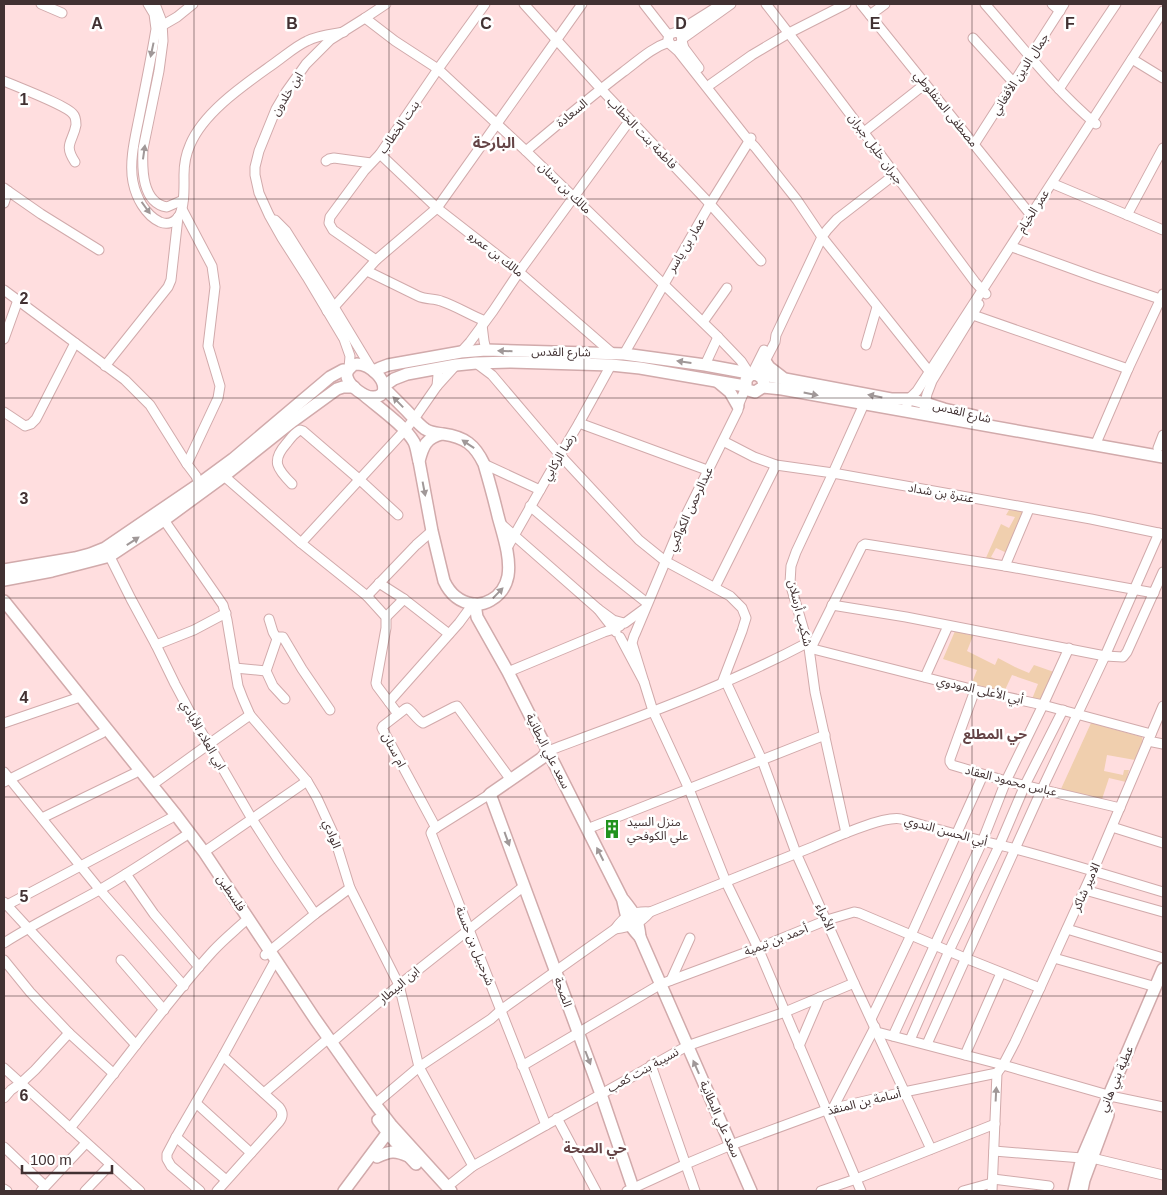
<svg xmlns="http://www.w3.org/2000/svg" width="1167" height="1195" font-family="Arial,'Noto Sans Arabic',sans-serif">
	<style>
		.green { fill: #f0cfae }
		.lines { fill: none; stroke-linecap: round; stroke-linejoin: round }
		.minor-casing { stroke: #d1aaab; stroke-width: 11 }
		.major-casing { stroke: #d1aaab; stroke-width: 14 }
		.minor { stroke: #fff; stroke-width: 9 }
		.major { stroke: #fff; stroke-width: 11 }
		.oneway { fill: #a09898 }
		.grid { fill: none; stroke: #413132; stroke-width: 1; stroke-opacity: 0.55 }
		.labels { text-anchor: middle; stroke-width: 5; stroke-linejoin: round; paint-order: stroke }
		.street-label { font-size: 12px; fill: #413132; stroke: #fff }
		.poi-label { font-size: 12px; fill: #413132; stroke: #fff; text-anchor: start }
		.neighbourhood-label { font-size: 14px; font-weight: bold; fill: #654446; stroke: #fff }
		.quarter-label { font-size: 15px; font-weight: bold; fill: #654446; stroke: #fff }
		.grid-label { font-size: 16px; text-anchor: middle; font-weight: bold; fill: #413132; stroke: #fff; stroke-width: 5; stroke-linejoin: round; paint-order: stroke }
	</style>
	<rect width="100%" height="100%" fill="#ffdedf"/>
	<g class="green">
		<polygon points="1009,510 1026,512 1007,553 996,548 991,557 1002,562 985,560 1001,524 1009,528 1015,517 1006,515"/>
		<polygon points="955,631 973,636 967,651 995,665 998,658 1015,667 1029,673 1034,665 1054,672 1041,701 1032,699 1038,684 1012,675 1004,692 971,685 977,670 943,659"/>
		<polygon points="1091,723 1142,737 1143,741 1142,745 1135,760 1107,755 1104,771 1123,775 1124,770 1129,770 1126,782 1109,778 1102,799 1061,789"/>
	</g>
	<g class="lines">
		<g class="minor-casing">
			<g id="minor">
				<polyline points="41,4 62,13"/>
				<path d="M148 4 154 14 156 29C151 59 145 88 139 118 135 138 129 162 133 182 136 197 145 215 160 222 167 225 174 223 179 216 185 206 184 186 184 175 184 165 186 154 190 145 204 111 247 83 276 62 286 55 296 46 307 41 318 35 332 34 344 32"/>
				<path d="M155 4 162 22 163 41 159 71 143 149C142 169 142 203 167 207L183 200"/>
				<polyline points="524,4 601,89 710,204 761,261"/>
				<polyline points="644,4 669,36"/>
				<path d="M766 4C837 95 906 189 975 282L986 294"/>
				<polyline points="861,4 1030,214"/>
				<path d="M985 4C1021 45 1054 89 1096 124"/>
				<polyline points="1052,4 1060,11"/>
				<polyline points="870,15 885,4"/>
				<polyline points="365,18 395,41 438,69 526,151 718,337 741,361 750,375"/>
				<polyline points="158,28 177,17 193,4"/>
				<polyline points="677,32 720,5"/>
				<polyline points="973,38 1014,83"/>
				<polyline points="682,39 731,4"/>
				<polyline points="682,41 684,48 699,68"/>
				<polyline points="673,46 679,45 682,41 681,35 677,32 670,34 668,39 670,44 678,51 749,141 755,147 797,200 822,237 776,335 775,342 765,361 760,376"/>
				<polyline points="1132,59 1163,78"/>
				<path d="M4 81C17 87 66 105 73 114 76 117 76 122 76 125 73 142 63 144 75 162"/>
				<polyline points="711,84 752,55 789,33 846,4"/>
				<polyline points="1059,89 1116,4"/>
				<polyline points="864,132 925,84"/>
				<polyline points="975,143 1064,4"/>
				<path d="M526 151C558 124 590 97 623 72 638 61 651 48 669 42"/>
				<polyline points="380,154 437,208 519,272 612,353"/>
				<polyline points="326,161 329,159 334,158 371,163"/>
				<polyline points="894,175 837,219 827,230 822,237 929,371"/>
				<polyline points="1056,185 1163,230"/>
				<polyline points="8,191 41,214 99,250"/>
				<polyline points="4,203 8,191 4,188"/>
				<polyline points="182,209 212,266 215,287 208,346 220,386 218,398 187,464"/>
				<polyline points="1127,215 1163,148"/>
				<polyline points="275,220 286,231 334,307 371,368"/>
				<polyline points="1015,248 1095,277 1163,300"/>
				<polyline points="376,260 333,230 329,223 330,217 364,171 380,154 438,69 485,4"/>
				<path d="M367 271 418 296C426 300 434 298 441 301 456 306 470 315 485 321"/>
				<polyline points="4,290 125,380 150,405 187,464 196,476 199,484"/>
				<polyline points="327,311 334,307 376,260 437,208 582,4"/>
				<polyline points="973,315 1128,369"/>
				<polyline points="703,322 727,288"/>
				<polyline points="482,325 484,341 486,350"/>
				<polyline points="4,339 18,300"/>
				<polyline points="866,345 877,307"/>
				<polyline points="461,352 470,342 493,311 519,272 630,120"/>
				<polyline points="624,354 710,204 751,138"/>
				<polyline points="476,363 492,375 560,455 639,540 665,561 730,596 742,608 746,618 742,631 722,683"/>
				<polyline points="705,365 718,337"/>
				<polyline points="105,366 168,287 171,280 178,217"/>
				<polyline points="349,368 350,356 344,339 307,277 282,238 269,215 259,193 255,175 255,167 259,151 276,109 286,92 306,64 330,40 365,18 386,4"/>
				<polyline points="436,369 438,375 437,386 456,365"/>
				<polyline points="752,374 764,350"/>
				<polyline points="924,409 927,394 932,381 979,304"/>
				<polyline points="905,411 909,399 917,391 1163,11"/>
				<polyline points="4,412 25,426 31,424 36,419 75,343"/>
				<polyline points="579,423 707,470"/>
				<polyline points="723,441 754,457 776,465 833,473 1091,519 1163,534"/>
				<polyline points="1097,441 1128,369 1163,294"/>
				<polyline points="1158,448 1163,435"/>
				<polyline points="484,464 540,490"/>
				<polyline points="224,476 301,543 367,596 386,617 386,628 376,683 377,686 398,714"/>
				<path d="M292 484C277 469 271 461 286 444 290 439 294 433 300 430L303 431 360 480 398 515"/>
				<polyline points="530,506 604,569 647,603"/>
				<polyline points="164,520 223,605 227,620 238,686 243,699 250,715 307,781 317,798 333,833 350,888 399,985 419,1067 473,1166"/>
				<polyline points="500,523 598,609"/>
				<polyline points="301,543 405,430 414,419 437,386"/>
				<polyline points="507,548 560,455 579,423 611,365"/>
				<polyline points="108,553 131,599 156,645 175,684 191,714 252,819 279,861 315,914"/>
				<polyline points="1005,566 1029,509"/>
				<polyline points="379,583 404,599 449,634"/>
				<polyline points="715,587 776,465"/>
				<polyline points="367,596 416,545 432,531"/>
				<polyline points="832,605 906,617 1105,656 1123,657 1127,652 1163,572"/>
				<polyline points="386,617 404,599"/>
				<polyline points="625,623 644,609"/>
				<polyline points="616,632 598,609 613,620 624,623"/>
				<polyline points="635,634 679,529 738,410 738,406 746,387"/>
				<polyline points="620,637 644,682 632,643 634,636"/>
				<polyline points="277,639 279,637 283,637 302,669 330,710"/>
				<polyline points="156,645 194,630 226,613"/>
				<polyline points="809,648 975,690 1043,705 1151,734"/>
				<polyline points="811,648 862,546 865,544 1005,566 1154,593"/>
				<polyline points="235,668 266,671 273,686 285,699"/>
				<polyline points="266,671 277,639 273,632 269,619"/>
				<polyline points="508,672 604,632 614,629 620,626"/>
				<polyline points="925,677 948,626"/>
				<polyline points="644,682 653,711 689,789 726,882 758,948 861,1191"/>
				<polyline points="726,682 762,760 796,853 854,983 931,1149"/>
				<polyline points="975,690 950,759 950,762 952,765 1006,781 1120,808"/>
				<polyline points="389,702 459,623 473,604"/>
				<polyline points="4,723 80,697"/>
				<polyline points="1148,741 1163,744"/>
				<path d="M548 751C635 718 724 687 807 643"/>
				<polyline points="4,772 100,890 184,986"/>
				<polyline points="4,782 102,733"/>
				<polyline points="152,785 209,744 250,715"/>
				<polyline points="490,794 434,829 432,831 431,833 546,1125"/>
				<polyline points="42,818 135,773"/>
				<polyline points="1112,827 1163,843"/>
				<path d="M436 828 382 728 383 726 405 709 407 708C413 712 417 720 423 723L454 707 457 706 511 780"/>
				<polyline points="587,829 825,735"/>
				<polyline points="846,833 815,692 809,648 790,583 791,566 796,552 833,473 864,404"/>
				<polyline points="204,852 307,781"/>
				<polyline points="126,874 154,914 199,967"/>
				<polyline points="1085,890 1163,912"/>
				<polyline points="4,902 136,1045"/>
				<polyline points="7,905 171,818"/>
				<path d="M615 929C630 927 640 924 650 912"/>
				<polyline points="1067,929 1163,958"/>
				<path d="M4 943C35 923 69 907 101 889 129 873 157 854 185 836"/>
				<polyline points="265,955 315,914 350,888"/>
				<polyline points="1054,958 1156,987"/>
				<polyline points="4,960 30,992 69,1033"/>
				<polyline points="121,960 164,1010"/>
				<polyline points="671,980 690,938"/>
				<polyline points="871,1019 911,935 983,775"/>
				<polyline points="877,1032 1003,1065 1108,1095"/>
				<polyline points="893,1036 982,842 1006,781 1043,705 1069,648"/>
				<polyline points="910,1040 949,951 999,846 1025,785 1063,710"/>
				<polyline points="331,1043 399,985 524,886"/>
				<polyline points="927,1044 1042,789 1105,656 1159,533"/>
				<polyline points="799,1046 820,997"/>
				<polyline points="965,1055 1001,973"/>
				<polyline points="651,1065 695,1191"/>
				<polyline points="522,1066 661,984 758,948 827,920 854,912 859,913 965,958 1040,988"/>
				<polyline points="4,1068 140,1191"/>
				<polyline points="997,1073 1003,1065 1015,1042 1040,988 1093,871 1163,706"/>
				<polyline points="264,1093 324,1042"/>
				<polyline points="1115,1097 1163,1107"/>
				<polyline points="4,1098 11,1090 21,1083 35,1070 69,1033 114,1074"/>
				<polyline points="196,1103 251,1153"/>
				<path d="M375 1104 419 1067 491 1019 501 1010 615 929C625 915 633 911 650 912 703 891 757 869 810 848 829 840 883 815 901 819 939 830 977 840 1016 849 1065 862 1114 877 1163 892"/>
				<polyline points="833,1108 875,1027"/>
				<polyline points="557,1118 596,1191"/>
				<path d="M70 1128C119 1070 162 1007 213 951 222 941 233 932 244 922"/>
				<polyline points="176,1137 226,1180"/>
				<polyline points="4,1147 45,1186"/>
				<polyline points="994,1151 1082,1158"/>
				<polyline points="1092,1158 1163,1175"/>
				<polyline points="993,1179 1049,1186"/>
				<polyline points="447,1187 473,1166 687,1046 785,1012 854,983"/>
				<polyline points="4,1189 7,1191"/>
				<polyline points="41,1191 86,1143"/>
				<polyline points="85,1191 110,1165"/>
				<polyline points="200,1191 171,1166 167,1159 167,1154 176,1137 223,1056"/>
				<path d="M217 1191 279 1122C283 1117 283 1112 279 1107L223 1056 275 961"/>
				<polyline points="627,1191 686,1164 731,1145 826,1110 904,1092 997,1073"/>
				<polyline points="821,1191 856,1179 995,1124"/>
				<polyline points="963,1191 992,1183"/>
				<polyline points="992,1191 997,1073"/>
			</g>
		</g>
		<g class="major-casing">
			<g id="major">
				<polyline points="765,361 769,367 782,377"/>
				<path d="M357 364C365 364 371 368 377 374 384 381 389 396 374 397 365 398 349 386 347 377 346 374 347 373 348 370L353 365Z"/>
				<polyline points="374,371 380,368 388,365 461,352 486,350 624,354 705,365 743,372 749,376"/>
				<polyline points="762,377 769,376 891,399 909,399 925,403 944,409 975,416"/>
				<polyline points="718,382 730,392 738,406"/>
				<polyline points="384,386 394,379 407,374 456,365 476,363 511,362 611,365 640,368 745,386"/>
				<polyline points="763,387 764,384 762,378 756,374 750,375 746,380 746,387 748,390 755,392 763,387 782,389 1163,457"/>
				<path d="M384 388C391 395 398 402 406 410 412 416 418 424 425 429 431 433 436 433 443 434 465 437 475 445 484 464 489 481 494 499 498 516 503 535 511 557 508 576 506 586 500 595 491 600 486 603 479 605 473 604 459 602 450 594 444 581L432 531 419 461C423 446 426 438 442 434"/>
				<path d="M364 395C379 408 404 425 414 442 417 448 417 455 419 461"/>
				<polyline points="4,570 75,558 90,554 105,548 199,484 233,459 330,377 343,370 348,370"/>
				<polyline points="4,580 52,571 110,556 164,520 224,476 293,421 337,389 343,387 354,387"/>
				<polyline points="4,601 176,815 204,852 315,1019 375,1104 392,1126 451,1191"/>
				<path d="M475 604 477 617 508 672 622 898C634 913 638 917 640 937L751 1191"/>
				<polyline points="548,751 542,758 490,794 601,1094 634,1191"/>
				<path d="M623 901C627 919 627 923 640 937"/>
				<polyline points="378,1120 391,1137 416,1164"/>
				<path d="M377 1157C390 1151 395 1150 408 1156"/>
				<polyline points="1082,1190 1084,1180 1108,1115"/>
				<polyline points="344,1191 391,1128"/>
				<polyline points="1074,1191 1082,1158 1163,969"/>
			</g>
		</g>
		<use href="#minor" class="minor"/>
		<use href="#major" class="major"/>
	</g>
	<defs><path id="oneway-solid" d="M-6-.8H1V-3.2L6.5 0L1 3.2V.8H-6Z" transform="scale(1.25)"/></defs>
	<g class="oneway">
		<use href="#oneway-solid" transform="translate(152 50) rotate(102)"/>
		<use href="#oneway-solid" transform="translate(144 152) rotate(-82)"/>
		<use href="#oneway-solid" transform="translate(146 208) rotate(54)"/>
		<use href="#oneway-solid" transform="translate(505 351) rotate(-178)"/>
		<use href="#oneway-solid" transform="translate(684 362) rotate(-172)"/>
		<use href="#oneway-solid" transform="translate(811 394) rotate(11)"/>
		<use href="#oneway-solid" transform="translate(875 396) rotate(-169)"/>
		<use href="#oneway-solid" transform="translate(398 402) rotate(-134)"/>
		<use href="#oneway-solid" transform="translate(468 444) rotate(-146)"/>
		<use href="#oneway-solid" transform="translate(424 489) rotate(79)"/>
		<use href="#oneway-solid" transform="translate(133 541) rotate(-33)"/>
		<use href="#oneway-solid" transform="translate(498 593) rotate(-46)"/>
		<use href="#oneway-solid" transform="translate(507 839) rotate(70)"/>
		<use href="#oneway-solid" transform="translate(600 854) rotate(-117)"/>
		<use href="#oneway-solid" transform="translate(588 1058) rotate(69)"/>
		<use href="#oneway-solid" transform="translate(696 1067) rotate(-114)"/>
		<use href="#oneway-solid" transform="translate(996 1094) rotate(-87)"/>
	</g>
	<path class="grid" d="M194 4V1191M389 4V1191M584 4V1191M778 4V1191M972 4V1191M4 199H1163M4 398H1163M4 598H1163M4 797H1163M4 996H1163"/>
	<defs>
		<g id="building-bare" transform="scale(1.5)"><path d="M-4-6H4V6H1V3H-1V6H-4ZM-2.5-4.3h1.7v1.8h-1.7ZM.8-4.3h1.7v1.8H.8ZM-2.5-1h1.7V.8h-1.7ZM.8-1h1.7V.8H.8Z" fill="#21931e" stroke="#fff" stroke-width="2.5" paint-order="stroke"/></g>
	</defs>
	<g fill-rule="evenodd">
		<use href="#building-bare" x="612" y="829"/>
	</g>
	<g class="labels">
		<g class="street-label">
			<text transform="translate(1020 74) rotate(-57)" y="4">جمال الدين الأفغاني</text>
			<text transform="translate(287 94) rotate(-58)" y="4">ابن خلدون</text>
			<text transform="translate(946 109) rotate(51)" y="4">مصطفى المنفلوطي</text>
			<text transform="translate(572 113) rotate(-40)" y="4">السعادة</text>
			<text transform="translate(399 127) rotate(-55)" y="4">بنت الخطاب</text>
			<text transform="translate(642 133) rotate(46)" y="4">فاطمة بنت الخطاب</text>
			<text transform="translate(876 149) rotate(54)" y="4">جبران خليل جبران</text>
			<text transform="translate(565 188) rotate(44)" y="4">مالك بن سنان</text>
			<text transform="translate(1033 211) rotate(-57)" y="4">عمر الخيام</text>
			<text transform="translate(686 245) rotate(-59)" y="4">عمار بن ياسر</text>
			<text transform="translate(496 254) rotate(38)" y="4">مالك بن عمرو</text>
			<text transform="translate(561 352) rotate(1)" y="4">شارع القدس</text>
			<text transform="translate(962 412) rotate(14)" y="4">شارع القدس</text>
			<text transform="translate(559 457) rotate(-59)" y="4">رضا الركابي</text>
			<text transform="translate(941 493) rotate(10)" y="4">عنترة بن شداد</text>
			<text transform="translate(690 509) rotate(-65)" y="4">عبدالرحمن الكواكبي</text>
			<text transform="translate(800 613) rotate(76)" y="4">شكيب أرسلان</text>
			<text transform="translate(980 690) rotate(13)" y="4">أبي الأعلى المودوي</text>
			<text transform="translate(203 735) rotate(60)" y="4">ابي العلاء الأيادي</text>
			<text transform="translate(394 750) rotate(62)" y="4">ام سنان</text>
			<text transform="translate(548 751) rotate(63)" y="4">سعد علي البطانية</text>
			<text transform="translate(1011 781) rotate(14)" y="4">عباس محمود العقاد</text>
			<text transform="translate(946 831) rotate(15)" y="4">أبي الحسن الندوي</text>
			<text transform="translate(332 834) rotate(69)" y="4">الوادي</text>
			<text transform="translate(1086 887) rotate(-66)" y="4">الامير شاكر</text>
			<text transform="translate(231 893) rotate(56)" y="4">فلسطين</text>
			<text transform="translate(825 917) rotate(66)" y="4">الأمراء</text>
			<text transform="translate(776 940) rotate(-21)" y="4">أحمد بن تيمية</text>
			<text transform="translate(475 946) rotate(68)" y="4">شرحبيل بن حسنة</text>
			<text transform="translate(399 985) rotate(-40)" y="4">ابن البيطار</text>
			<text transform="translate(563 992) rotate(70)" y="4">الصحة</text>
			<text transform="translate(643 1070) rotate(-29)" y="4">نسيبة بنت كعب</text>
			<text transform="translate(1116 1079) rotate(-67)" y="4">عطية بني هاني</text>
			<text transform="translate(864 1102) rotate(-14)" y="4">أسامة بن المنقذ</text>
			<text transform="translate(720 1119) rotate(66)" y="4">سعد علي البطانية</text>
		</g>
		<g class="poi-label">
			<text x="627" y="826">منزل السيد<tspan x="627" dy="14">علي الكوفحي</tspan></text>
		</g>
		<g class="neighbourhood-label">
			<text x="995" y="739">حي المطلع</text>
			<text x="595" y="1153">حي الصحة</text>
		</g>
		<g class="quarter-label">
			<text x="494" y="148">البارحة</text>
		</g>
	</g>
	<g class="grid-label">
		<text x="97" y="29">A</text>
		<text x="292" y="29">B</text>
		<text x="486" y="29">C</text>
		<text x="681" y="29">D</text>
		<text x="875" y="29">E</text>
		<text x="1070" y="29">F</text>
		<text x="24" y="105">1</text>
		<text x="24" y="304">2</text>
		<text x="24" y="504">3</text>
		<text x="24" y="703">4</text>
		<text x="24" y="902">5</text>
		<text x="24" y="1101">6</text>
	</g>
	<rect width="1167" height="1195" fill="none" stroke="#413132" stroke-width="10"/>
	<path d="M22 1165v8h90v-8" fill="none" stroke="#413132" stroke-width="2.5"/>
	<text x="30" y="1165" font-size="15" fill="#413132" stroke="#ffffff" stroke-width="4" paint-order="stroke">100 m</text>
</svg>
